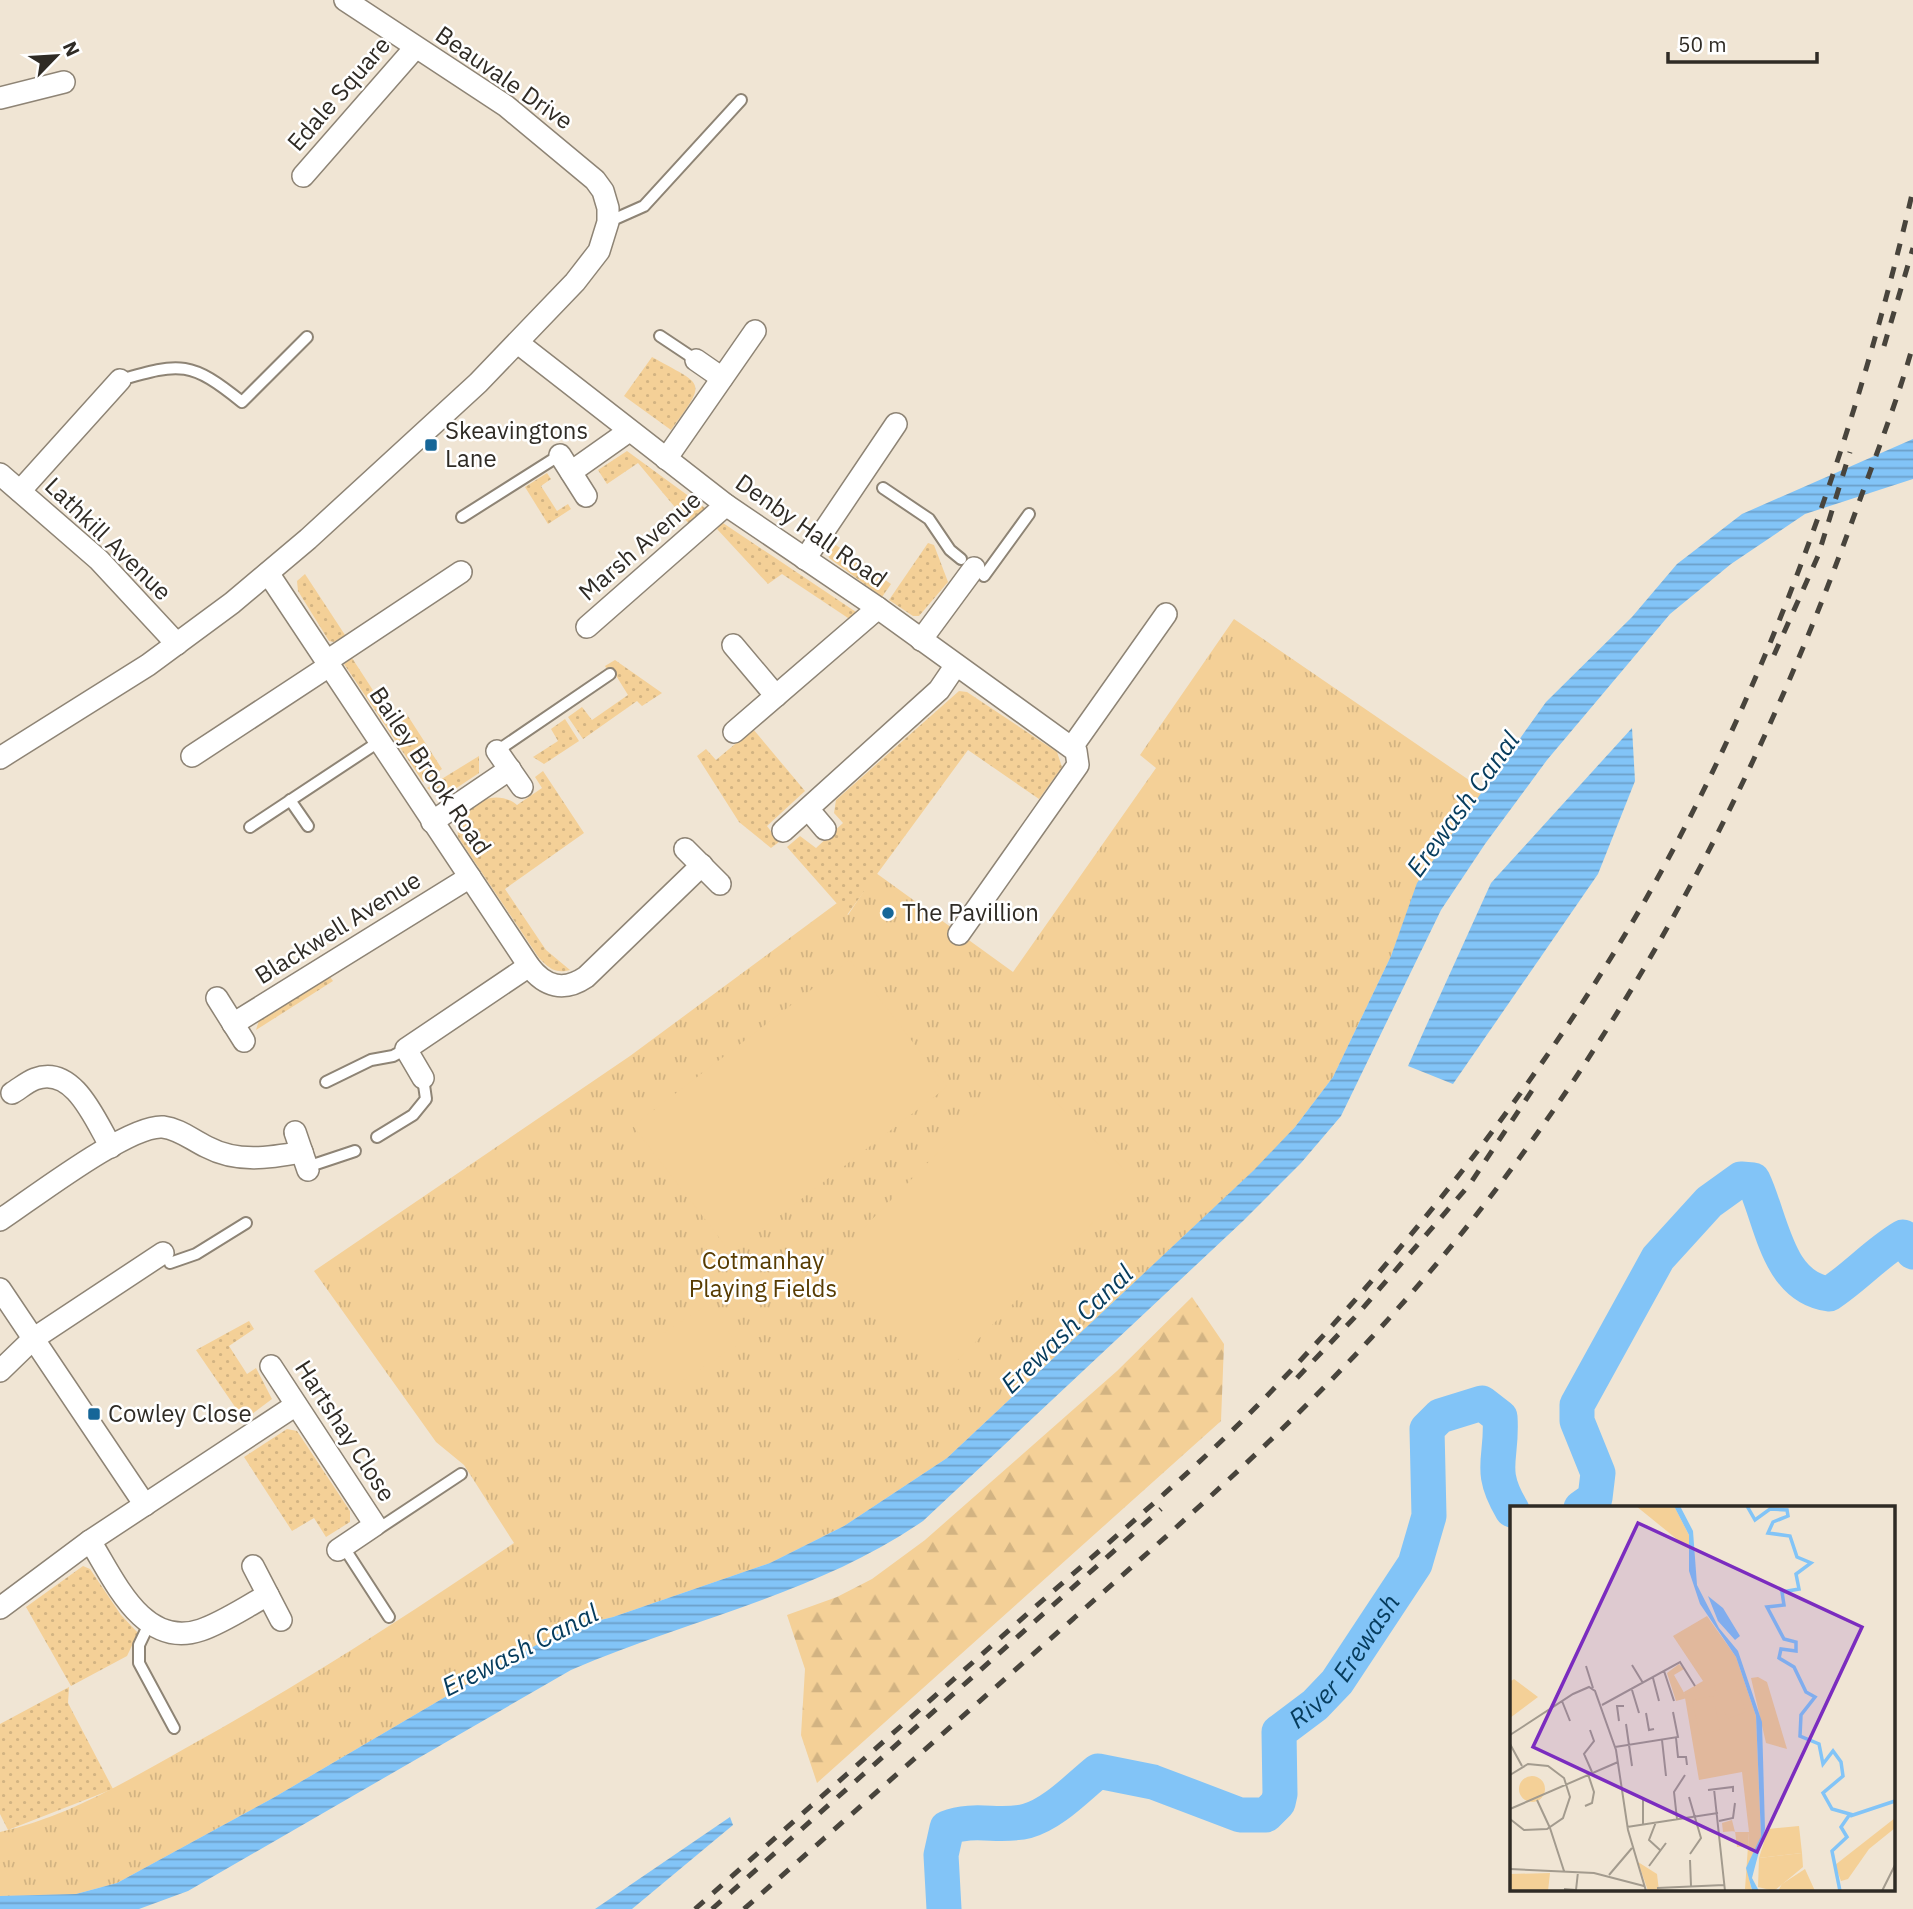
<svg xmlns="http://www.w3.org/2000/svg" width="1913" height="1909" font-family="'IBM Plex Sans',sans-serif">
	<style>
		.grass { fill: url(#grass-dots) }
		.forest { fill: url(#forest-firs) }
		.park { fill: url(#park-tufts) }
		.pitch { fill: #f4d097 }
		.water { fill: url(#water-rules) }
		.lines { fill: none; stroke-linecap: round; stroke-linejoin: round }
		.river { stroke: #82c4f7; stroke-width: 35 }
		.lane-casing { stroke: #8e8475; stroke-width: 14 }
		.street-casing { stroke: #8e8475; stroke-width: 24 }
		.lane { stroke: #fff; stroke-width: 10 }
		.street { stroke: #fff; stroke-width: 21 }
		.rail { stroke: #48443c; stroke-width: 5; stroke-dasharray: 12 12; stroke-linecap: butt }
		.poi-dot { fill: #166698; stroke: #fff; stroke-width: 2.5 }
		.labels { text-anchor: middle; stroke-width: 5; stroke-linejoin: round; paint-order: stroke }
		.street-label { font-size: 24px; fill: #2f2b25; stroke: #fff }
		.poi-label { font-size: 24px; fill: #2f2b25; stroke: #fff; text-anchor: start }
		.park-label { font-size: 24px; fill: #583c02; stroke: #fff }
		.water-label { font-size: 26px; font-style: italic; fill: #063c5d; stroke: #fff }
		.inset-river { fill: none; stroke: #82c4f7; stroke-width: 3.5 }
		.inset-road { fill: none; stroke: #a39b8e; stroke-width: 2 }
		.view { fill: #7b2cbf; fill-opacity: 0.15; stroke: #7b2cbf; stroke-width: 3.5 }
		.inset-edge { fill: none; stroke: #2f2b25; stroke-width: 3.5 }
	</style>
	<defs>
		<pattern id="grass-dots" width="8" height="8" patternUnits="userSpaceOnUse" patternTransform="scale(1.75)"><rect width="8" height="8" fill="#f4d097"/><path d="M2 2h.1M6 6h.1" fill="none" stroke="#d2b382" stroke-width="1.8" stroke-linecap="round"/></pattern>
		<pattern id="forest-firs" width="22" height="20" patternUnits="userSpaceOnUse" patternTransform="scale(1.75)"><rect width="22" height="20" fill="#f4d097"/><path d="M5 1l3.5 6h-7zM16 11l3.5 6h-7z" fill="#d2b382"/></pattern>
		<pattern id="park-tufts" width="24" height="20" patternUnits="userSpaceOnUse" patternTransform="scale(1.75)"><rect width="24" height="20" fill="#f4d097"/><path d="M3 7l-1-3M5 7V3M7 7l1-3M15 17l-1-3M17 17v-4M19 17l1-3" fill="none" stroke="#d2b382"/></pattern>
		<pattern id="water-rules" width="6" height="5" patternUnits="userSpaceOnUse" patternTransform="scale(1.75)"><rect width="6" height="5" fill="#82c4f7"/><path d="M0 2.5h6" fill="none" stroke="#6b9fc8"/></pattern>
	</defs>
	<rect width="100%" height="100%" fill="#f0e5d4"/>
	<g class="grass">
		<path d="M652 357C703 386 709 379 671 430L624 396Z"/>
		<polygon points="627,451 705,508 689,524 638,463 607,484 598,470"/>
		<polygon points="547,473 551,479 541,486 557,511 568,504 571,509 548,524 525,487"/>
		<polygon points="723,523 856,612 857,616 851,620 782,574 768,584 717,529"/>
		<polygon points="833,543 891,584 882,597 829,558 828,552"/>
		<polygon points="928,543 934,545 948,582 919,616 913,616 889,600"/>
		<polygon points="305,574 345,635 334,642 329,641 298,591 297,581"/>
		<polygon points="352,658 393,721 406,713 442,769 423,782 344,664"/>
		<polygon points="615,660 662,693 642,706 637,701 583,739 568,717 582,707 592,720 628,695 612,669 608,671 605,666"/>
		<polygon points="959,691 967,692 1057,752 1062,767 1039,799 968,750 847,915 787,847 800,836 816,848 843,823 834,813 836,800"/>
		<polygon points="565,719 579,741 544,764 533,757 558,741 551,729"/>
		<polygon points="753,729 805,791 767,826 779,842 771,848 739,822 697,756 706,749 716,760"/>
		<polygon points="479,756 479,773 446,795 440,796 427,788"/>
		<path d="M543 771 584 833 505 889 546 950 570 970C555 974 549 968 539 958L458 837C454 808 494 785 517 805L542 788 535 777Z"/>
		<polygon points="328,974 333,981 256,1030 260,1017"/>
		<polygon points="249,1321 254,1329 229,1346 247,1374 256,1368 272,1399 244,1420 196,1350"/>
		<polygon points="287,1429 297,1431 350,1511 350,1522 326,1537 314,1518 292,1531 244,1457"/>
		<polygon points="83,1566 90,1569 121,1615 138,1633 127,1656 71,1686 26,1607"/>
		<polygon points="69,1687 68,1703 113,1789 8,1830 0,1814 0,1724"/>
	</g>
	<polygon class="forest" points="1192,1297 1224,1344 1221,1421 817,1783 801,1735 805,1669 787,1615 837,1597 872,1579 925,1540 1117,1371"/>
	<path class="park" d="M1234 619 1485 791 1418 883 1391 956 1333 1077 1295 1127 1265 1160 947 1458 844 1526 770 1563 613 1617 572 1627 515 1656 273 1798 117 1883 76 1894 0 1896V1832C65 1818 127 1781 184 1749 298 1686 407 1616 514 1543L464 1465 436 1442 314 1271 630 1056 837 903 848 915 876 873 1013 972 1156 768 1140 755Z"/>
	<g class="pitch">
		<polygon points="850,960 947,1087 731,1253 633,1126"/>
		<polygon points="1021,1068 1135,1180 944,1374 831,1261"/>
		<polygon points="710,1303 737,1345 667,1391 639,1349"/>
	</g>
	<g class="water">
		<path d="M1913 439V479L1805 514 1731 564 1670 614 1547 760 1485 844 1441 910 1341 1116 1301 1163 1243 1221 923 1521C815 1595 689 1619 571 1670L188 1891 139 1909H0V1896L76 1894 117 1883 273 1798 515 1656 572 1627 613 1617 770 1563 844 1526 947 1458 1254 1170 1295 1127 1333 1077 1391 956 1417 883 1546 702 1632 617 1677 564 1742 514Z"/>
		<polygon points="1632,728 1635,781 1598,874 1453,1084 1408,1066 1491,883"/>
		<polygon points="730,1817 733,1825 632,1909 595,1909"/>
	</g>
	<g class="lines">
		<g class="river">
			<path d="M1581 1508 1595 1498 1598 1473 1577 1421V1405L1658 1258 1709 1202 1741 1179 1753 1180C1772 1220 1777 1287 1829 1294 1855 1277 1876 1253 1903 1237L1913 1252"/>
			<path id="s1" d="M944 1909 941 1855 947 1828C974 1817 1000 1828 1027 1821 1053 1814 1078 1787 1098 1771L1153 1782 1240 1815H1266L1278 1803 1280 1794 1279 1732 1315 1705 1337 1682 1415 1564 1429 1516 1427 1429 1440 1416 1482 1403 1500 1417C1503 1460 1487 1468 1512 1510"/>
		</g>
		<g class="lane-casing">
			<g id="lane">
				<polyline points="608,222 644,206 741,100"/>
				<polyline points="660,336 696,360"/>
				<path d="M120 380C181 362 191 361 242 402L307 337"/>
				<polyline points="883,488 929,519 950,550 961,559"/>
				<polyline points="462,517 560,455"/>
				<polyline points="984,576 1029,514"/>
				<polyline points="497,751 610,674"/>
				<polyline points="290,800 308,826"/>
				<polyline points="250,827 380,741"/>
				<polyline points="326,1082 371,1060 393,1056 406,1049"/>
				<polyline points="377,1137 413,1115 426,1099 423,1078"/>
				<polyline points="307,1167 355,1151"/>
				<polyline points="170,1263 196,1254 246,1223"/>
				<polyline points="376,1526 378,1529 461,1474"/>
				<polyline points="343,1546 389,1617"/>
				<polyline points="149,1624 139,1645 139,1663 174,1728"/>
			</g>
		</g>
		<g class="street-casing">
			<g id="street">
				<polyline points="0,98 64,82"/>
				<polyline points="303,176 415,48"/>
				<polyline points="518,343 726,505 878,608 1076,751 1078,765 959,934"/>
				<polyline points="696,360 722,378"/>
				<polyline points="560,455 586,496"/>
				<polyline points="666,459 755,331"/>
				<polyline points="571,472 629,431"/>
				<polyline points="0,474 99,560 177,644"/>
				<polyline points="20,491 120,380"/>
				<polyline points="805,559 896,424"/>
				<path d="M268 573 529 966C545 987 564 992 586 977L702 865"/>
				<polyline points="587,627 726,505"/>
				<polyline points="921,640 974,568"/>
				<polyline points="733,645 776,696"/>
				<polyline points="327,661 461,572"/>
				<polyline points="734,732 878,608"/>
				<polyline points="1072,747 1166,614"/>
				<polyline points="497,751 522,787"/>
				<polyline points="192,756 329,666"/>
				<polyline points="0,758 148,665 232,603 308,539 478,383 575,282 599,251 608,222 608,208 603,191 595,180 506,106 345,0"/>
				<polyline points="808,809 825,829"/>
				<polyline points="432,822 510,769"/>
				<polyline points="783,831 939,690 956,665"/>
				<polyline points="685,849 720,884"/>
				<polyline points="217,998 244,1041"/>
				<polyline points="233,1024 470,877"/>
				<polyline points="423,1078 406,1049 529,966"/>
				<path d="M12 1093C19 1089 27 1082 35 1079 74 1064 96 1122 111 1147"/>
				<polyline points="295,1132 308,1170"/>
				<path d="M0 1220C32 1199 129 1124 163 1127 180 1129 192 1140 207 1147 237 1163 269 1158 302 1152"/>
				<polyline points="0,1289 145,1505"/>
				<polyline points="271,1366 375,1525 338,1550"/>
				<polyline points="0,1371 33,1339 163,1253"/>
				<path d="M90 1541C114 1579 143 1650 201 1630 224 1622 247 1606 268 1595"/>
				<polyline points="253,1566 281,1620"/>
				<polyline points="0,1608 90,1541 296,1405"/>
			</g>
		</g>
		<use href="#lane" class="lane"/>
		<use href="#street" class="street"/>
		<g class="rail">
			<polyline points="1884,346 1913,248"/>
			<polyline points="1774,655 1818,556 1850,452"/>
			<polyline points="1297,1378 1356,1316 1470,1184 1537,1083"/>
			<path d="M695 1909C811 1806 927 1703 1043 1600 1124 1529 1208 1459 1282 1380 1420 1234 1547 1072 1647 897 1771 678 1856 435 1913 190"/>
			<polyline points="712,1909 1161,1509"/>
			<path d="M744 1909C854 1812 964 1715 1074 1618 1176 1528 1279 1438 1372 1337 1592 1100 1750 808 1858 505 1877 452 1898 399 1913 345"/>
		</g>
	</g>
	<g class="poi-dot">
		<rect x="424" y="438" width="14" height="14" rx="3.5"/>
		<circle cx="888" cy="913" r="7"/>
		<rect x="87" y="1407" width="14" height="14" rx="3.5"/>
	</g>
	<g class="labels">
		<g class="street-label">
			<text transform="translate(504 78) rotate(35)" y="8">Beauvale Drive</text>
			<text transform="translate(339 94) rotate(-49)" y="8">Edale Square</text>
			<text transform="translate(811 531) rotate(35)" y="8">Denby Hall Road</text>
			<text transform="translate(108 539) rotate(44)" y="8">Lathkill Avenue</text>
			<text transform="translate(640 546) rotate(-41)" y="8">Marsh Avenue</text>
			<text transform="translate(430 771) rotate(56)" y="8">Bailey Brook Road</text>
			<text transform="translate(338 928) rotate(-32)" y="8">Blackwell Avenue</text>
			<text transform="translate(345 1431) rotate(57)" y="8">Hartshay Close</text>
		</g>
		<g class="poi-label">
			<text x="445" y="439">Skeavingtons<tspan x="445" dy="28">Lane</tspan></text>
			<text x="902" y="921">The Pavillion</text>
			<text x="108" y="1422">Cowley Close</text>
		</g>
		<g class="park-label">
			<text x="763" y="1269">Cotmanhay<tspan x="763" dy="28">Playing Fields</tspan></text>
		</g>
		<g class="water-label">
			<text transform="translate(1463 804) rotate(-54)" y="9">Erewash Canal</text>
			<text transform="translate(1067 1329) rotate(-44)" y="9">Erewash Canal</text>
			<text transform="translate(520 1650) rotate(-27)" y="9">Erewash Canal</text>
			<text dy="9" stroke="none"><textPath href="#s1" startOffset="611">River Erewash</textPath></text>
		</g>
	</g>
	<g transform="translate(1510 1506)">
		<rect width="385" height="385" fill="#f0e5d4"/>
		<path d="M169 158 174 163 164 169 177 192 166 195 157 167ZM9 283a13 13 0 1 1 26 0a13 13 0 1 1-26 0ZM222 314 225 326H239L238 340 227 341 225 325 213 326 212 317ZM292 347 293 361 264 385 248 381 249 352ZM128 356 147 368 149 385H138Z" fill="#f4d097"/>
		<path d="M126 0H164L179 29V43ZM248 171 257 176 277 243 256 237 241 172ZM4 173 28 191 0 212V176ZM385 312V322L359 343 338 373 331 375 325 359ZM289 320 292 347 249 352 258 323ZM295 363 305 385H268L272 378Z" fill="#f4d097"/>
		<path d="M197 110 226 151 246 210 251 330 238 368 242 385 235 383 239 326 232 266 189 274 174 186 193 175 163 130ZM40 367 38 385H0V368Z" fill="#f4d097"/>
		<path d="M224 173 236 206 217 213 204 180ZM203 190 210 224 190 229 182 194Z" fill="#f4d097"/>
		<path d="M164 0H170L183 25 187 79 209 122 228 145 252 216 255 323 242 372 249 385 242 384 236 362 251 330 246 210 226 151 190 98 179 65V29ZM198 90 213 102 230 130 225 134 208 115Z" fill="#82c4f7"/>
		<path class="inset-river" d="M237 0 245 14 260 3 277 4 278 10 263 16 258 27 280 30 287 51 301 57 286 68 289 83 272 86 274 99 257 101 274 133 286 136V145L271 143 269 152 284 161 296 186 305 191 291 209 290 230 309 238 313 258 323 245 331 256 333 270 313 287 322 303 340 308 331 321 337 331 322 345 330 385M340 310 385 295"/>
		<path class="inset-road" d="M122 159 133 177M76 160 83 182M154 165 164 195M143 172 149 195M122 184 129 207M52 195 60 215M92 199 170 156 185 180M136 207 139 224 144 223M109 215 107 200H114M116 218 119 239M80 224 84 235 74 248 82 266M0 229 63 188 79 181 85 185 106 244 118 324 136 385M166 232 168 251H176L177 259M152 234 156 270M0 238 12 260M119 239 122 260M105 241 168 231 163 206M0 269 18 258 38 260 54 272 60 291 53 312 37 323 14 324 0 313M204 283 215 385M198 284 223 281V286M179 291 191 332 180 348M133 293V318M27 294 40 322M75 300 82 297 84 286 78 268M0 303 108 256M167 313 164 286 175 269M209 315 223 312 225 297M146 316 139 334 150 344M117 321 208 307M40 322 54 365M180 354 181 380M139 360 156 337M0 363 84 367 134 380M99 369 122 342M147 382 214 379M54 383 66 384 68 366M372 385 385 359"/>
		<path class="view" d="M128 17 352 121 247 346 23 241Z"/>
		<rect width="385" height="385" class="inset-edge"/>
	</g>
	<g transform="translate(56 56) rotate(65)" stroke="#ffffff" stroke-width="5" paint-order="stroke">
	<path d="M0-5L12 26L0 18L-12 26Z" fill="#2f2b25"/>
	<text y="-10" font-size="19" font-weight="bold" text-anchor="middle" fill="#2f2b25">N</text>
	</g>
	<path d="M1668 52v10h149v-10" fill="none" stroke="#2f2b25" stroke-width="3.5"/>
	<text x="1678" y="52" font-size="21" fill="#2f2b25" stroke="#ffffff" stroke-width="5" paint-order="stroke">50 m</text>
</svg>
